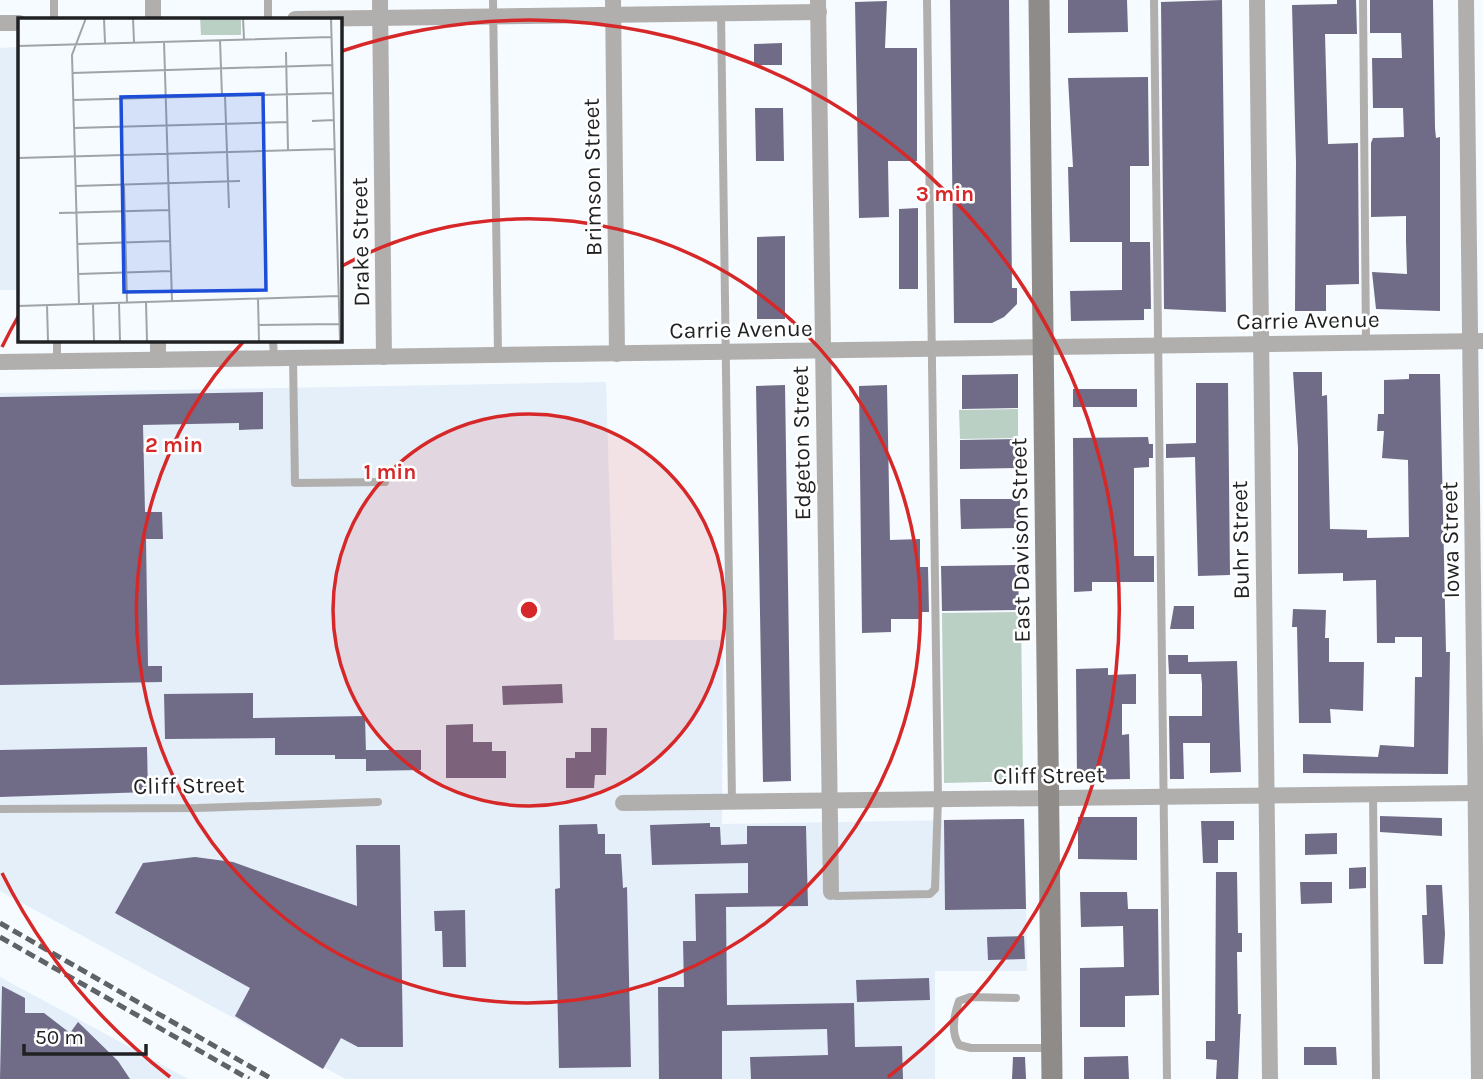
<svg xmlns="http://www.w3.org/2000/svg" width="1483" height="1079" font-family="Karla,sans-serif">
	<style>
		.built { fill: #e4effa }
		.green { fill: #bbd0c5 }
		.building { fill: #706c87 }
		.lines { fill: none; stroke-linecap: round; stroke-linejoin: round }
		.lane { stroke: #b1afad; stroke-width: 8 }
		.street { stroke: #b1afad; stroke-width: 16 }
		.secondary { stroke: #8e8b88; stroke-width: 21 }
		.rail { stroke: #606366; stroke-width: 5; stroke-dasharray: 10 5; stroke-linecap: butt }
		.ring { fill: none; stroke: #d62828; stroke-width: 3.5 }
		.labels { text-anchor: middle; stroke-width: 5; stroke-linejoin: round; paint-order: stroke }
		.street-label { font-size: 23px; fill: #1f2123; stroke: #fff }
		.inset-road { fill: none; stroke: #a0a4a7; stroke-width: 2 }
		.view { fill: #1d4ed8; fill-opacity: 0.15; stroke: #1d4ed8; stroke-width: 3.5 }
		.inset-edge { fill: none; stroke: #1f2123; stroke-width: 3.5 }
		.centre { fill: #d62828; stroke: #fff; stroke-width: 3.5 }
		.ring-label { font-size: 21px; text-anchor: middle; font-weight: bold; fill: #d62828; stroke: #fff; stroke-width: 5; stroke-linejoin: round; paint-order: stroke }
	</style>
	<rect width="100%" height="100%" fill="#f6fbff"/>
	<g class="built">
		<polygon points="19,47 19,290 0,290 0,48"/>
		<polygon points="606,382 614,640 723,640 722,824 1025,819 1027,971 935,971 935,1079 346,1079 0,891 0,393"/>
		<polygon points="0,977 148,1057 188,1079 0,1079"/>
	</g>
	<g class="green">
		<polygon points="1018,409 1018,438 960,439 959,410"/>
		<polygon points="1021,612 1023,781 944,783 942,613"/>
	</g>
	<g class="building">
		<polygon points="950,0 1009,0 1012,288 1017,288 1017,304 1004,317 992,323 954,323"/>
		<polygon points="1068,0 1127,0 1128,32 1068,33"/>
		<polygon points="1222,0 1226,312 1164,309 1161,2"/>
		<polygon points="1337,0 1356,0 1357,34 1325,34 1328,144 1358,143 1359,284 1326,285 1326,311 1295,311 1296,163 1292,5 1337,4"/>
		<polygon points="1370,0 1433,0 1435,128 1436,138 1440,137 1440,311 1376,309 1372,272 1407,274 1406,241 1406,216 1371,217 1371,143 1373,138 1404,137 1403,108 1373,108 1372,58 1402,58 1401,33 1370,33"/>
		<polygon points="887,1 885,48 917,48 917,161 888,161 889,217 859,218 855,2"/>
		<polygon points="782,43 782,65 754,65 754,44"/>
		<polygon points="1148,77 1149,166 1130,166 1130,242 1128,242 1150,242 1151,309 1144,309 1144,320 1071,321 1070,291 1122,290 1122,242 1070,242 1068,167 1073,167 1068,78"/>
		<polygon points="755,108 783,108 784,161 756,161"/>
		<polygon points="918,208 918,289 899,289 899,209"/>
		<polygon points="785,236 785,319 757,319 757,237"/>
		<polygon points="1293,372 1322,372 1322,396 1327,395 1330,529 1367,530 1367,538 1409,537 1408,460 1382,458 1384,431 1377,431 1378,414 1384,414 1384,380 1409,379 1409,374 1440,374 1446,652 1450,652 1448,774 1303,773 1303,754 1378,757 1380,745 1414,747 1415,677 1422,677 1422,637 1395,637 1395,643 1377,643 1376,580 1343,581 1343,573 1298,574 1298,448"/>
		<polygon points="1018,374 1018,408 962,409 962,375"/>
		<polygon points="1196,383 1228,383 1230,575 1198,576 1195,457 1166,458 1166,444 1196,443"/>
		<polygon points="785,385 791,781 763,782 756,386"/>
		<polygon points="887,385 890,540 920,539 920,567 928,567 929,612 920,612 920,619 891,619 891,632 862,633 859,386"/>
		<rect x="1073" y="389" width="64" height="18"/>
		<polygon points="263,392 263,429 239,430 239,423 143,425 145,512 162,512 163,539 146,539 148,666 162,666 162,682 0,685 0,397"/>
		<polygon points="1148,437 1149,444 1153,444 1153,458 1149,458 1149,467 1134,468 1134,556 1154,556 1154,582 1092,582 1092,591 1074,592 1073,438"/>
		<polygon points="1019,439 1019,468 960,469 960,440"/>
		<polygon points="960,499 1020,499 1020,528 961,529"/>
		<polygon points="1018,565 1019,610 942,611 941,566"/>
		<polygon points="1174,606 1194,606 1194,629 1170,629"/>
		<polygon points="1293,609 1326,610 1325,638 1329,638 1329,662 1364,662 1363,711 1330,709 1331,723 1299,723 1297,627 1292,627"/>
		<polygon points="1168,655 1188,655 1188,662 1237,661 1241,772 1210,773 1210,743 1183,743 1184,779 1170,779 1169,716 1202,716 1202,684 1201,674 1169,674"/>
		<polygon points="1108,668 1108,675 1136,674 1136,704 1122,704 1122,735 1129,734 1130,779 1077,780 1076,669"/>
		<polygon points="562,684 563,703 503,705 502,686"/>
		<polygon points="253,693 253,718 365,716 366,753 366,750 421,750 421,770 366,771 366,759 335,759 335,755 275,755 275,738 165,739 164,694"/>
		<polygon points="473,724 473,742 492,742 492,751 506,751 506,778 446,778 446,725"/>
		<polygon points="591,728 607,728 606,775 595,775 594,788 566,788 566,758 575,758 575,752 591,752"/>
		<polygon points="147,747 148,792 0,797 0,750"/>
		<polygon points="1380,816 1442,818 1442,836 1380,832"/>
		<polygon points="1078,817 1137,817 1137,860 1078,859"/>
		<polygon points="1024,819 1026,909 945,910 944,820"/>
		<polygon points="1201,821 1234,821 1234,840 1218,840 1218,863 1203,863"/>
		<polygon points="710,823 710,827 720,827 721,845 747,844 747,826 806,826 808,906 726,907 727,1005 854,1003 855,1047 902,1046 903,1079 751,1079 750,1057 828,1055 827,1029 722,1031 722,1079 659,1079 658,987 684,987 683,941 696,941 695,894 748,893 748,863 652,865 650,825"/>
		<polygon points="597,824 598,834 605,834 605,854 621,854 623,888 627,887 631,1067 559,1068 555,889 560,888 559,825"/>
		<polygon points="1337,833 1337,854 1305,855 1305,834"/>
		<polygon points="356,845 400,845 403,1047 358,1047 341,1038 323,1069 235,1016 250,988 115,913 143,863 195,857 233,862 357,906"/>
		<polygon points="1366,867 1366,888 1349,889 1349,868"/>
		<polygon points="1216,872 1237,872 1238,933 1242,933 1242,952 1237,952 1238,1014 1241,1014 1238,1079 1216,1079 1217,1060 1206,1059 1206,1041 1215,1041"/>
		<polygon points="1300,882 1332,882 1332,903 1301,904"/>
		<polygon points="1426,885 1442,885 1445,934 1443,964 1424,964 1422,915 1427,915"/>
		<polygon points="1080,892 1127,892 1128,909 1158,909 1159,995 1125,996 1125,1027 1080,1027 1080,968 1124,967 1123,926 1081,927"/>
		<polygon points="465,910 466,967 443,967 442,931 435,931 434,911"/>
		<polygon points="1024,936 1025,959 988,960 987,937"/>
		<polygon points="929,978 930,1000 857,1002 856,980"/>
		<polygon points="2,986 25,998 25,1013 44,1013 70,1033 78,1022 118,1061 130,1079 0,1079"/>
		<polygon points="1304,1047 1336,1047 1337,1065 1304,1065"/>
		<polygon points="1128,1056 1129,1079 1084,1079 1084,1057"/>
		<polygon points="1013,1057 1025,1057 1026,1079 1012,1079"/>
	</g>
	<g class="lines">
		<g class="lane">
			<polyline points="54,0 54,19"/>
			<polyline points="268,0 268,19"/>
			<polyline points="493,0 498,355"/>
			<polyline points="1154,0 1167,1079"/>
			<polyline points="1363,0 1366,342"/>
			<polyline points="721,13 732,802"/>
			<polyline points="57,340 57,361"/>
			<polyline points="273,340 274,358"/>
			<polyline points="293,358 295,483 385,482"/>
			<polyline points="1373,794 1376,1079"/>
			<polyline points="0,809 198,808 378,802"/>
			<polyline points="831,892 836,896 930,894 935,889 938,799 927,0"/>
			<path d="M1016 998 970 997 959 1001C954 1015 950 1032 959 1045L971 1048H1049"/>
		</g>
		<g class="street">
			<polyline points="153,0 153,19"/>
			<polyline points="380,0 384,357"/>
			<polyline points="613,0 617,354"/>
			<polyline points="818,0 831,892"/>
			<polyline points="1257,0 1270,1079"/>
			<polyline points="1466,0 1479,1079"/>
			<polyline points="295,19 819,12"/>
			<polyline points="0,23 19,23"/>
			<polyline points="158,340 158,360"/>
			<polyline points="0,362 1483,341"/>
			<polyline points="623,803 1476,793"/>
		</g>
		<polyline class="secondary" points="1039,0 1052,1079"/>
		<g class="rail">
			<polyline points="0,923 272,1079"/>
			<polyline points="0,937 249,1079"/>
		</g>
	</g>
	<circle cx="529" cy="610" r="196" fill="#d62828" fill-opacity=".12"/>
	<g class="ring">
		<circle cx="529" cy="610" r="196"/>
		<path d="M342 266A392 392 0 1 1 245 340"/>
		<path d="M170 1077A589 589 0 0 1 2 873M2 347A589 589 0 0 1 19 315M342 51A589 589 0 0 1 888 1077"/>
	</g>
	<g class="labels">
		<g class="street-label">
			<text transform="translate(592 177) rotate(-91)" y="8">Brimson Street</text>
			<text transform="translate(360 242) rotate(-91)" y="8">Drake Street</text>
			<text transform="translate(1308 320) rotate(-1)" y="8">Carrie Avenue</text>
			<text transform="translate(741 329) rotate(-1)" y="8">Carrie Avenue</text>
			<text transform="translate(801 443) rotate(-91)" y="8">Edgeton Street</text>
			<text transform="translate(1020 540) rotate(-91)" y="8">East Davison Street</text>
			<text transform="translate(1240 540) rotate(-91)" y="8">Buhr Street</text>
			<text transform="translate(1450 540) rotate(-91)" y="8">Iowa Street</text>
			<text transform="translate(1049 775) rotate(-1)" y="8">Cliff Street</text>
			<text transform="translate(189 785) rotate(-1)" y="8">Cliff Street</text>
		</g>
	</g>
	<g transform="translate(18 18)">
		<rect width="324" height="324" fill="#f6fbff"/>
		<path d="M182 0H223V17H183Z" fill="#bbd0c5"/>
		<path class="inset-road" d="M86 0 87 25M115 0 116 24M225 0 226 21M313 0 322 323M202 22 204 78M146 23 154 283M0 28 313 19M268 34 270 132M54 55 314 47M207 78 211 190M55 82 315 75M294 103 316 102M56 110 270 104M0 140 316 131M106 166 109 285M58 168 222 163M41 195 151 192M59 226 152 223M60 256 153 253M240 281 241 323M128 284 129 323M101 285 102 323M61 286 54 37 68 0M75 286 76 323M29 287 30 323M0 288 321 278M240 307 321 306"/>
		<path class="view" d="M245 76 248 272 106 274 103 79Z"/>
		<rect width="324" height="324" class="inset-edge"/>
	</g>
	<circle cx="529" cy="610" r="10" class="centre"/>
	<g class="ring-label">
		<text x="945" y="201">3 min</text>
		<text x="174" y="452">2 min</text>
		<text x="390" y="479">1 min</text>
	</g>
	<path d="M24 1044v10h122v-10" fill="none" stroke="#1f2123" stroke-width="3.5"/>
	<text x="35" y="1044" font-size="21" fill="#1f2123" stroke="#ffffff" stroke-width="5" paint-order="stroke">50 m</text>
</svg>
